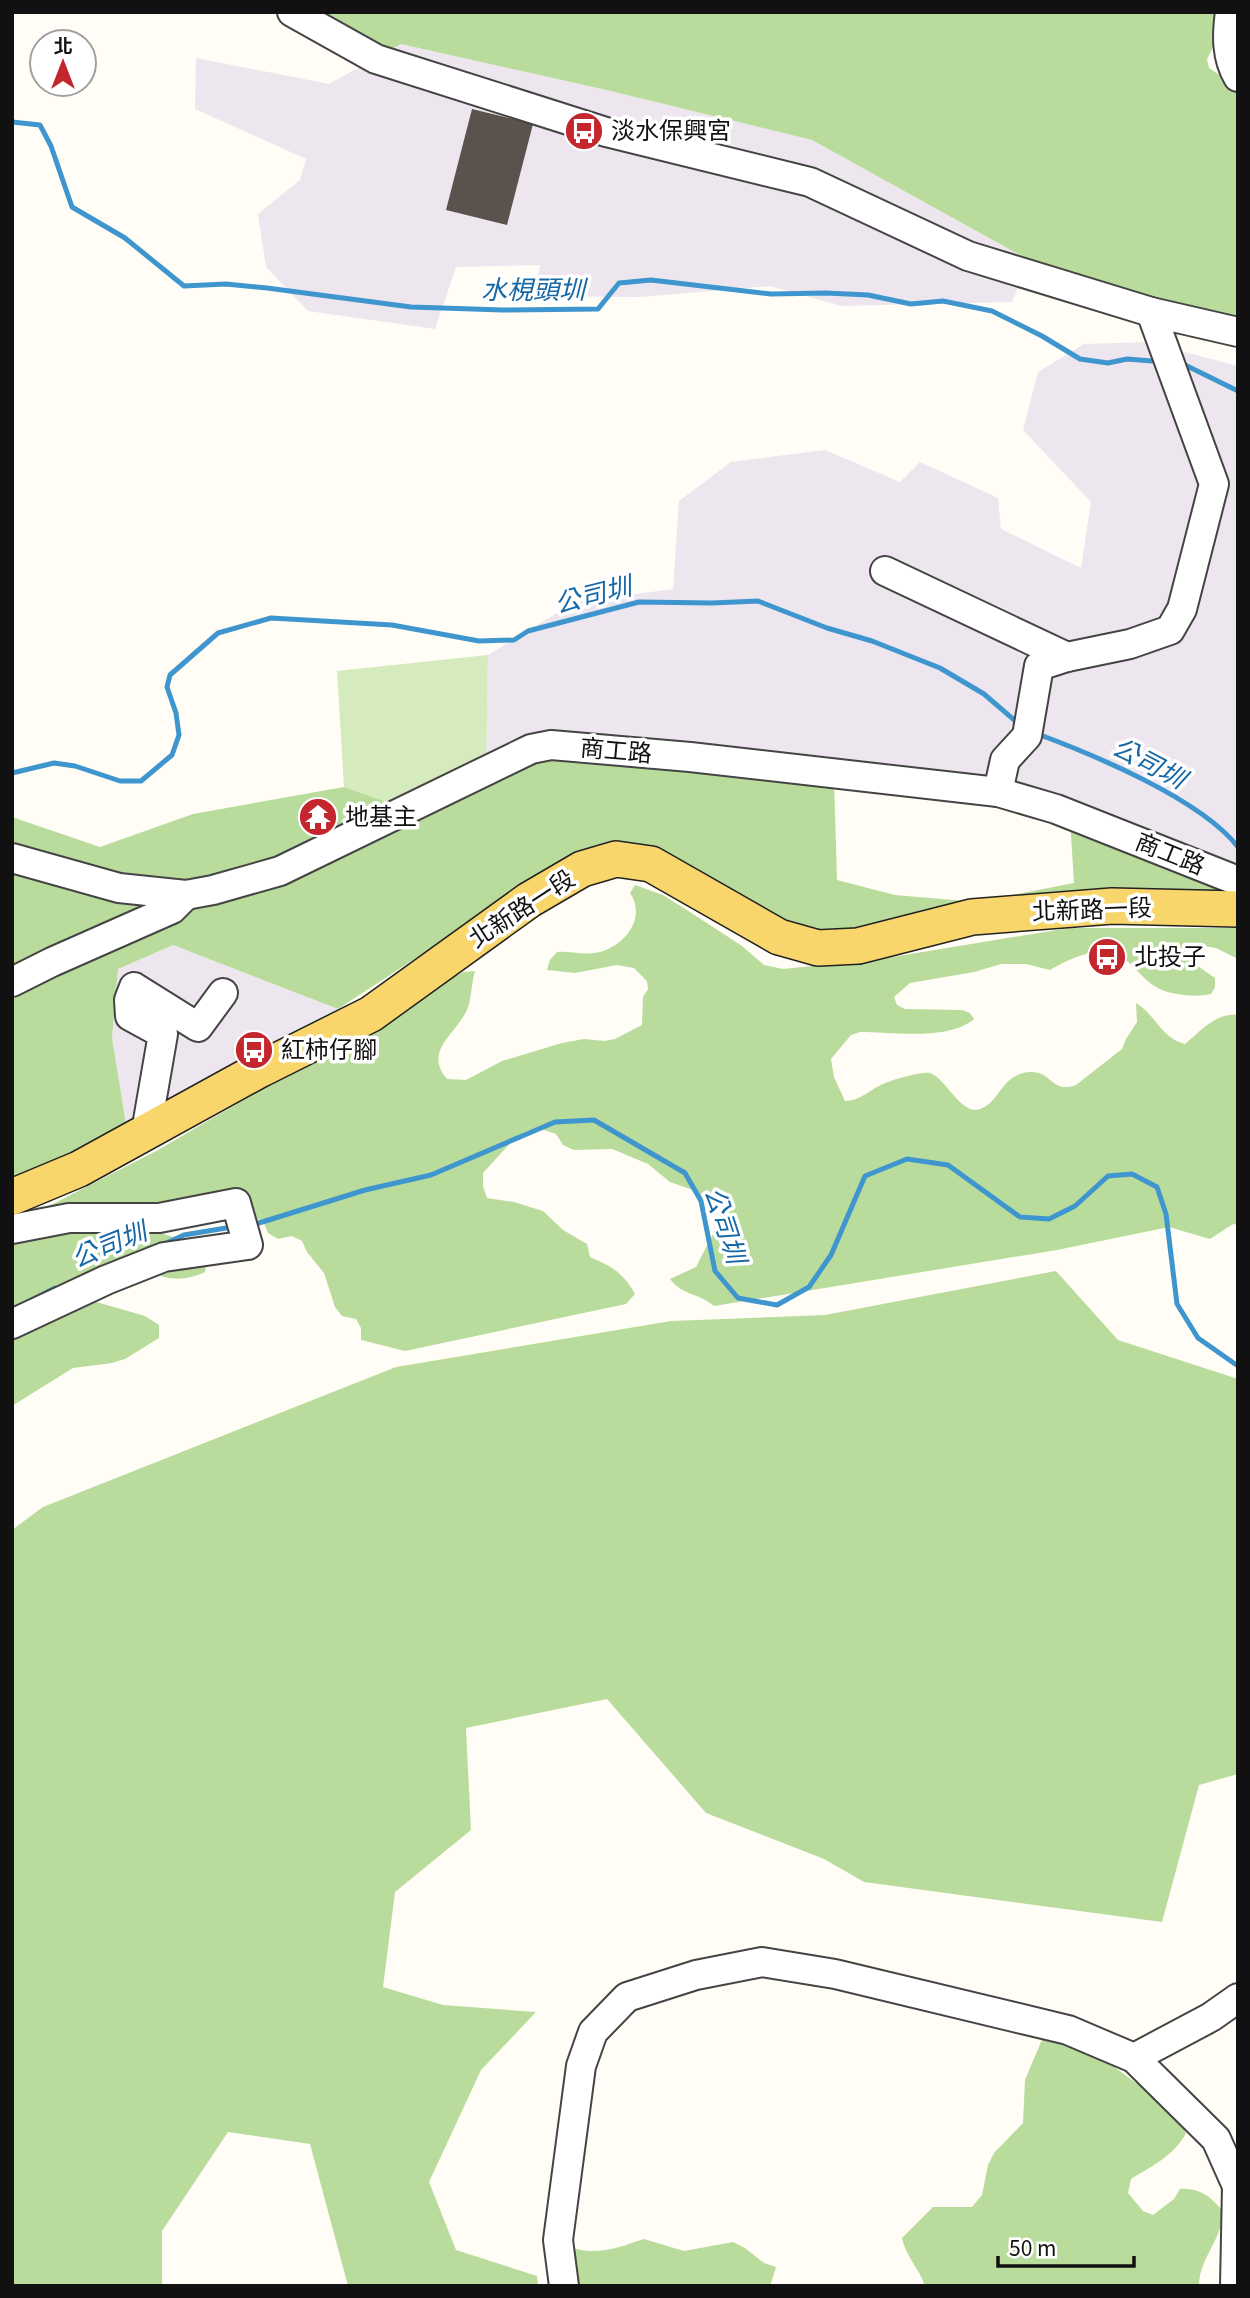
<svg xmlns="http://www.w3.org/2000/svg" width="1250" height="2298" font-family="Georgia,'Noto Sans TC',serif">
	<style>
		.industrial { fill: #eee6ef }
		.green { fill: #d5ebbd }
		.forest { fill: #b9dc9c }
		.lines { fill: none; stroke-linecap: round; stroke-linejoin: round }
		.stream { stroke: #3f96cf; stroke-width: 5 }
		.building { fill: #5a524d }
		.minor-casing { stroke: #444; stroke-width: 32 }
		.major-casing { stroke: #222; stroke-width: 38 }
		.minor { stroke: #fff; stroke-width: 28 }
		.major { stroke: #f9d66b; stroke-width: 35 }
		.labels { text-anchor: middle; stroke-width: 7; stroke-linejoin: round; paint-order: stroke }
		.poi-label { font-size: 24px; fill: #111; stroke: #fff; text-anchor: start }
		.street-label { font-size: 24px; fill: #111; stroke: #fff }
		.water-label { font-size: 26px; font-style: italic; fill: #1768a6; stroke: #fff }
	</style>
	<rect width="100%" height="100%" fill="#fffdf5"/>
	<g class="industrial">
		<polygon points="401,44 602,89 812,140 1029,260 1012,302 841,306 770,286 640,297 534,296 540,265 456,267 435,329 308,311 266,267 258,214 300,180 306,159 195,109 196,58 329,84"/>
		<polygon points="1147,342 1238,366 1238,884 1070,820 977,797 834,779 486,779 488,655 575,602 673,589 679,501 731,462 825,450 900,482 920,462 998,498 1001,529 1081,568 1091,502 1023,430 1038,372 1084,344"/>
		<polygon points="173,945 338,1009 127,1130 112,1038 118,969"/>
	</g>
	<polygon class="green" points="488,655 486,779 410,810 344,787 337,671"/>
	<g class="forest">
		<polygon points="293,12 1225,12 1220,34 1207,59 1209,68 1227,80 1238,84 1238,318 1128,294 1029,260 812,140 602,89 401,44 379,56"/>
		<polygon points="557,752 834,779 837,880 895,895 977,902 1074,883 1070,820 1238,884 1238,904 807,942 774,926 573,855 338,1009 173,945 118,969 112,1038 127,1130 12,1181 12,817 100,847 193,814 344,787 410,810"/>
		<path d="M635 885 663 895 690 912 742 946 764 965 783 969 880 959 1069 928H1238V959L1216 948 1197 945 1192 952V962L1215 978V987L1211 994C1193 998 1163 995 1149 982 1139 974 1132 963 1121 957 1099 944 1069 959 1050 970L1026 964H1001L974 972 910 983 894 997 897 1005 905 1009 962 1010 970 1013 974 1019C949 1041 892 1032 860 1032L851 1035 831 1059 834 1077 845 1101C859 1101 867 1092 879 1086 887 1081 921 1071 930 1073 946 1078 961 1116 980 1109 1000 1103 1000 1075 1029 1072 1052 1070 1051 1094 1076 1085L1122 1049 1126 1039 1137 1022 1136 1003C1155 1014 1162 1039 1185 1044 1202 1030 1215 1013 1238 1015V1225L1233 1224 1210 1239 1169 1227 1057 1250 714 1306C697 1292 683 1296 670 1279L696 1267 715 1230 719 1215 693 1190 670 1182 648 1164 612 1149 574 1150 563 1145 556 1134 544 1130H529L517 1136 483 1173V1186L487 1198 514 1202 543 1211 563 1230 587 1244 590 1257C612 1267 623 1272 635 1294L626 1304 405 1351 361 1340V1328L356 1319 342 1316 335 1307 324 1273 307 1252 302 1241 292 1236 278 1239 268 1233 263 1221C233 1210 184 1225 152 1230L197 1245 207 1257 205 1272C183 1283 163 1280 142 1267L93 1301 145 1316 159 1325V1338L125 1359 112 1363 73 1368 12 1406V1225L158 1150 463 972 475 971C471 984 472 998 467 1010 456 1034 423 1051 447 1079L466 1080 502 1061 562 1043 584 1039 605 1041 615 1039 642 1025 643 997 648 989 647 981 634 968 617 965 575 973 547 970 550 960 557 952C569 951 582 955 595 953 622 949 648 919 630 893Z"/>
		<polygon points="1056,1271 1118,1340 1238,1379 1238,1774 1199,1785 1162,1922 864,1882 824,1859 706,1813 607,1699 466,1728 471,1830 395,1892 383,1987 443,2005 536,2012 481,2070 429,2182 456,2250 537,2276 538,2286 348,2286 310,2144 228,2132 162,2231 162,2286 12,2286 12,1530 43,1507 396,1367 671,1321 825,1315"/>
		<path d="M1046 2030 1113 2066 1174 2111 1186 2133C1174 2156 1152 2166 1131 2179L1128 2193 1143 2211 1153 2215 1174 2199 1180 2189C1199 2187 1211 2197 1223 2211 1223 2239 1199 2258 1199 2286H925C919 2268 906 2257 902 2238L933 2207H972L982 2195 988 2165 994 2153 1023 2123 1025 2080Z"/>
		<path d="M644 2239 684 2251 733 2242 745 2248 764 2263 776 2267 770 2286H563V2245C594 2257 614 2249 644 2239Z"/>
	</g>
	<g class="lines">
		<g class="stream">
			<polyline points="12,122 40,125 51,146 72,207 125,238 184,286 226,284 267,288 411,307 503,310 598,309 619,283 651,280 771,294 826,293 868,295 911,304 943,301 992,311 1042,336 1080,359 1108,363 1127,359 1152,361"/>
			<polyline points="1183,364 1238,391"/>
			<path d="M1035 733C1092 754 1201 799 1238 847"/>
			<polyline points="12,773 54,763 75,766 120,781 141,781 172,755 179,735 176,713 167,687 170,675 218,633 271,618 392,625 479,641 514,640 528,631 639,602 712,603 758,601 827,628 872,641 940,668 984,694 1020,725"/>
			<polyline points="259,1223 365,1190 431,1175 555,1122 594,1120 685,1173 701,1201 715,1271 738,1298 777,1305 809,1287 831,1255 865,1176 907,1159 948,1165 1020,1217 1049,1219 1075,1206 1108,1176 1132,1174 1157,1187 1166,1214 1177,1304 1198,1338 1238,1366"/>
			<polyline points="162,1245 184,1235 226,1228"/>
			<polyline points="30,1301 55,1288"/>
		</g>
	</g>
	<polygon class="building" points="472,109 533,124 507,225 446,210"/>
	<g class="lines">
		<g class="minor-casing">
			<g id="minor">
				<polyline points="292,12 376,59 606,132 810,182 968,256 1151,312 1238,332"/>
				<path d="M1230 12C1227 34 1226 57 1238 77"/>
				<polyline points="885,571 1067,657"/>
				<polyline points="998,792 1005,760 1027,736 1039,666 1067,657 1130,644 1170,630 1182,609 1214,484 1151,312"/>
				<polyline points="12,858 119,888 186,895 213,890 280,871 531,749 551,745 690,757 998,792 1056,809 1238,881"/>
				<polyline points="12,982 52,962 172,909 186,895"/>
				<polyline points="146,1132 163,1034 130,1016 129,1000 134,987 198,1027 223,993"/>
				<polyline points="12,1229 69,1218 159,1218 236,1203 248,1245 164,1257 106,1280 12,1324"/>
				<polyline points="1134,2058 1211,2017 1238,1998"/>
				<polyline points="564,2286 558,2240 581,2066 593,2032 627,1997 696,1975 762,1962 835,1974 1068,2030 1134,2058 1216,2139 1237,2186 1235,2286"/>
			</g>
		</g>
		<g class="major-casing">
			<polyline id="major" points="12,1197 79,1169 259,1070 371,1014 529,900 582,869 616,859 651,864 779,937 818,948 858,946 972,917 1112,906 1238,909"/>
		</g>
		<use href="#minor" class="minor"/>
		<use href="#major" class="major"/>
	</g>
	<defs>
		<g id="bus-disc" transform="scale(2.0125)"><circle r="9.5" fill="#c4262e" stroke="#fff"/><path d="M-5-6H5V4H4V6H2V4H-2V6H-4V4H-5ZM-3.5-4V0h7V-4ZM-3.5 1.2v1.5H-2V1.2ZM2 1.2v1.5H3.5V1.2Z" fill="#fff"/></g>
		<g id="temple-disc" transform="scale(2.0125)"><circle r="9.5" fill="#c4262e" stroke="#fff"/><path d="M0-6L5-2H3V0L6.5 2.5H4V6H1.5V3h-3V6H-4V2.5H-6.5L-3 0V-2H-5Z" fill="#fff"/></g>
	</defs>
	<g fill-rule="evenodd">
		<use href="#bus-disc" x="584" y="131"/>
		<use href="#temple-disc" x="318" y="817"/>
		<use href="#bus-disc" x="1107" y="957"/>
		<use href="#bus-disc" x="254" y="1050"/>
	</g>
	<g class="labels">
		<g class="poi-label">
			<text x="611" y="139">淡水保興宮</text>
			<text x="345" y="825">地基主</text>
			<text x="1134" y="965">北投子</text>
			<text x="281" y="1058">紅柿仔腳</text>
		</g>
		<g class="street-label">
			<text transform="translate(616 751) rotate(5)" y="8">商工路</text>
			<text transform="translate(1170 854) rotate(22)" y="8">商工路</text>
			<text transform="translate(522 909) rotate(-33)" y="8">北新路一段</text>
			<text transform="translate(1092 910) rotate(-2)" y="8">北新路一段</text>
		</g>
		<g class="water-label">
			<text x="533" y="299">水梘頭圳</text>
			<text transform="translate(593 595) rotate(-14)" y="9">公司圳</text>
			<text transform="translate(1149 763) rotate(28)" y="9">公司圳</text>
			<text transform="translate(725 1225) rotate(72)" y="9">公司圳</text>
			<text transform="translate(109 1245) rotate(-22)" y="9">公司圳</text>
		</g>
	</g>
	<rect width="1250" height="2298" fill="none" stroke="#111111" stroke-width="28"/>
	<g transform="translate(63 63)"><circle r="33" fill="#ffffff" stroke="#a0a0a0" stroke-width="2"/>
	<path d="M0-5L12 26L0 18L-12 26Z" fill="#c4262e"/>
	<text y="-10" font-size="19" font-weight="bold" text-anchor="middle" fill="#111111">北</text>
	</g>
	<path d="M998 2256v10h136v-10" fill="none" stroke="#111111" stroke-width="3.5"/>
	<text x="1009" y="2256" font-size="21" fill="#111111" stroke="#ffffff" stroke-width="5" paint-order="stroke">50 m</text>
</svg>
